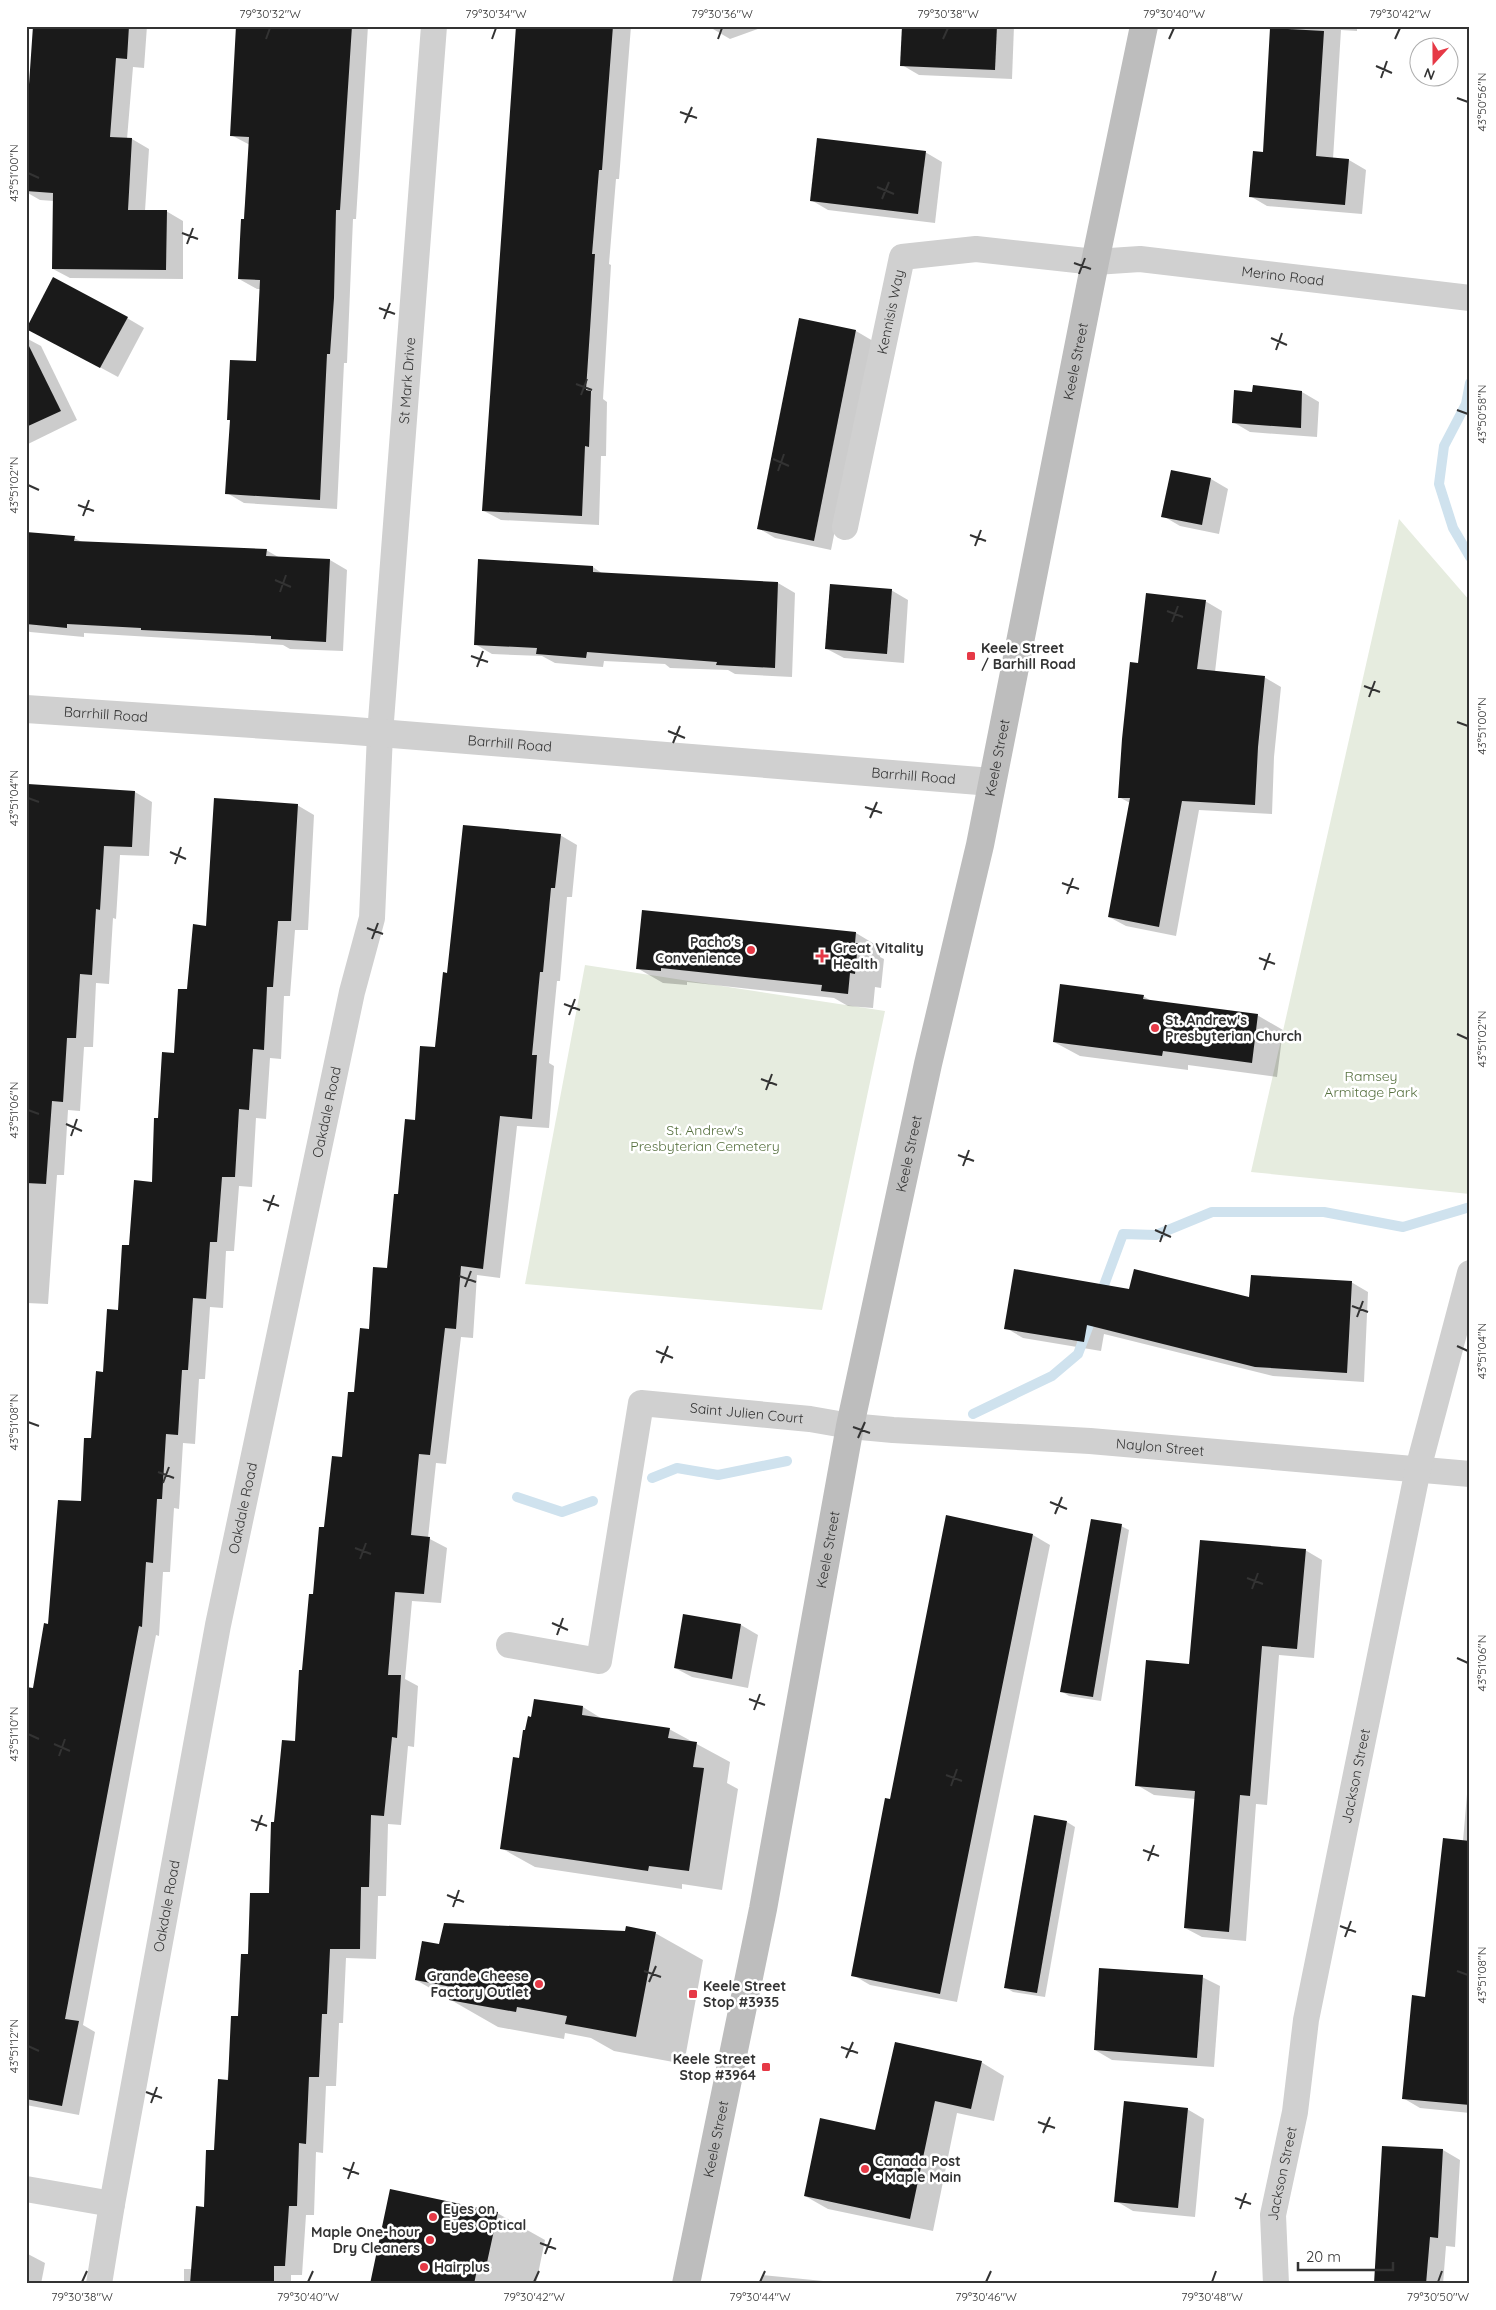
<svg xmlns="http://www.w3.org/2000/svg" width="1496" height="2310" font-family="Quicksand,sans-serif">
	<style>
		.green { fill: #e6ecdf }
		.shadow { fill: #0003 }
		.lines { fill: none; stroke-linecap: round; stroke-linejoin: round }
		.stream { stroke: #cfe2ee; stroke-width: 10 }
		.building { fill: #1a1a1a }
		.minor { stroke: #d0d0d0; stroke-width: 26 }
		.tertiary { stroke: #d0d0d0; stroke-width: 28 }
		.secondary { stroke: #bdbdbd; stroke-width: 28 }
		.ticks { fill: none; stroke: #333; stroke-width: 2 }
		.poi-dot { fill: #e63946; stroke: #fff; stroke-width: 2 }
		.labels { text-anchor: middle; stroke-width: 5; stroke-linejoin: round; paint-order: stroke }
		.street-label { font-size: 14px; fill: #333; stroke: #fff }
		.poi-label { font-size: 14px; font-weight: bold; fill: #333; stroke: #fff; text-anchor: start }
		.park-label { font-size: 14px; fill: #56703f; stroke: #fff }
		.neatline { fill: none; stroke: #333; stroke-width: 2 }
		.ticks-label { font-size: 12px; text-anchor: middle; fill: #333 }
	</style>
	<rect width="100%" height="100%" fill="#fff"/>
	<g class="green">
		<polygon points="1399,519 1470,601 1470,1194 1251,1172"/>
		<polygon points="585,965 885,1011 822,1310 525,1284"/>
	</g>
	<g class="shadow">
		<polygon points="35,26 147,26 144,68 133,67 127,139 132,139 149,149 145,211 166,211 183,221 183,279 70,278 53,269 54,201 40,200 26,192 26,143"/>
		<polygon points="238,26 368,26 356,219 353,219 347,363 344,363 337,509 244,503 227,493 231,421 229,420 257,362 261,289 257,289 239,279 250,145 231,135"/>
		<polygon points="517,26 631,26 619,179 616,179 609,264 611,265 603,399 607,402 606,456 601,456 599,525 501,520 484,511"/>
		<polygon points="712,26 766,26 730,39 713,29"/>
		<polygon points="903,26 1014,26 1012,79 919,75 902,65"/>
		<polygon points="1293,26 1357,26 1357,31 1341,30 1333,159 1349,160 1366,170 1362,214 1267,206 1250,196 1264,153"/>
		<polygon points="925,152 942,162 935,223 828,210 811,200"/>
		<polygon points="127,318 144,328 118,377 44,337"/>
		<polygon points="856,331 873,341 831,550 775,538 758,528"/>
		<polygon points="26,338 41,346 77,420 26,445"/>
		<polygon points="1254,386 1302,392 1319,402 1317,437 1250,432 1233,422 1254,393"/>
		<polygon points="1211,479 1228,489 1219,534 1180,526 1163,516"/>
		<polygon points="26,533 74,538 82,542 266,550 280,558 330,560 347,570 343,651 290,649 283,645 84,633 84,637 30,632 26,630"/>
		<polygon points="593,567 603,574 778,583 795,593 792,677 735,674 728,670 670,668 665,664 604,661 603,667 555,663 542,656 492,654 475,644"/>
		<polygon points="891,590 908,600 904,663 844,658 827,649"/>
		<polygon points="1205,601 1222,611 1215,672 1264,677 1281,687 1274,757 1272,814 1199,810 1176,936 1126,926 1109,917 1130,803 1119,797 1139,664"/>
		<polygon points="29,786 135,792 152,802 149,856 120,855 116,919 113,918 109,984 96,983 93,1047 84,1047 80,1111 68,1110 64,1175 57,1175 48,1304 27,1303 26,1311 26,825"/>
		<polygon points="297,805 314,815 308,930 295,930 290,996 284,996 281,1059 270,1058 266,1119 256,1118 252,1187 239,1186 234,1251 226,1251 223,1308 210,1307 205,1379 199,1379 195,1444 183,1443 179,1509 174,1508 170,1572 163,1572 159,1636 156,1635 83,2025 95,2032 79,2115 26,2105 26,1986 34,1690 82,1503 104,1373 119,1311 130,1246 153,1183 159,1120 188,991 207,927"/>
		<polygon points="560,835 577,845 572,897 567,897 560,981 557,981 549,1063 554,1066 549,1128 517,1126 500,1278 477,1275 473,1338 461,1337 446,1464 436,1463 428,1538 447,1548 441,1603 412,1601 405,1679 418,1686 414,1747 408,1746 401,1825 388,1824 386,1896 378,1896 376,1959 346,1958 343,2023 339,2023 336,2086 326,2086 323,2153 316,2152 314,2215 306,2215 302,2275 291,2275 291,2284 184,2284 184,2269 193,2269 205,2208 249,1955 270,1895 275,1824 296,1743 303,1671 325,1528 343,1458 370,1330 388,1269 399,1196 416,1121 437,1049 448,974"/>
		<polygon points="856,933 881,948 880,957 884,959 881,988 875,987 873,1008 848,1006 834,998 687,982 687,985 663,983 637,968"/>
		<polygon points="1143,996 1153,1002 1257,1015 1283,1030 1277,1077 1188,1065 1188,1070 1080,1056 1054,1042"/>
		<polygon points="1351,1282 1368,1292 1364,1382 1273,1376 1104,1334 1101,1351 1023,1338 1006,1328 1130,1290 1250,1299"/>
		<polygon points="1121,1526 1129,1530 1101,1701 1069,1696 1061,1691"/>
		<polygon points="1033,1535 1050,1545 957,2002 870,1985 853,1975 891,1800"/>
		<polygon points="1305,1550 1322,1560 1314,1658 1279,1655 1267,1805 1256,1804 1246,1941 1202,1937 1185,1928 1195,1799 1154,1795 1137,1785 1190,1665"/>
		<polygon points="741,1625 758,1635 748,1688 692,1677 675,1668"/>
		<polygon points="583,1707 604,1720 669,1729 730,1762 727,1783 738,1789 722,1890 682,1884 682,1889 535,1867 501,1848 520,1759"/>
		<polygon points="1470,1759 1470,2113 1420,2108 1403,2098 1463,1841"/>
		<polygon points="1035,1817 1067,1822 1075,1827 1045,1997 1013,1992 1005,1987"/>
		<polygon points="655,1933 703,1960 684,2064 614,2051 591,2038 565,2033 564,2039 498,2027 416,1980 440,1946"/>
		<polygon points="1202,1977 1220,1986 1214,2067 1112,2060 1095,2050"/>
		<polygon points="981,2062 1004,2076 994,2121 957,2113 933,2231 828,2209 805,2196"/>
		<polygon points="1187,2109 1204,2119 1195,2217 1133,2211 1116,2201"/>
		<polygon points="1443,2150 1460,2160 1455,2247 1446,2246 1443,2284 1376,2284"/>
		<polygon points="497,2213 545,2240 536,2284 371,2284"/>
		<polygon points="26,2253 45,2263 41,2284 26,2284"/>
		<polygon points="762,2275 854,2284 761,2284"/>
	</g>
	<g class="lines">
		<g class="stream">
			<polyline points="1470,383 1466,404 1444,446 1439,484 1453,528 1470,557"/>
			<polyline points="1100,1296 1123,1234 1156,1235 1212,1212 1324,1212 1403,1227 1470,1207"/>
			<polyline points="973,1414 1052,1376 1078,1354 1093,1314"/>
			<polyline points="652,1478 677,1468 718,1475 787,1461"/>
			<polyline points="517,1497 562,1512 593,1501"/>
		</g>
	</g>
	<g class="building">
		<polygon points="33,26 129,26 127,59 116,58 110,137 132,138 128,210 167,210 166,270 52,269 53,193 26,191 26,128"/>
		<polygon points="236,26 352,26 340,210 336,210 334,298 330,354 327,354 320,500 225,494 230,420 227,420 230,360 256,361 260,280 238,279 241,219 244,219 249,137 230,136"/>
		<polygon points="516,26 613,26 602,170 599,170 592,254 595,254 586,390 591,391 589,447 585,446 582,516 482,511"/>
		<polygon points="902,26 997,26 995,70 900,66"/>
		<polygon points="1270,28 1324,31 1316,156 1349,159 1345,205 1249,197 1253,151 1263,152"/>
		<polygon points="817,138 926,151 918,214 810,201"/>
		<polygon points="53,277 128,317 100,368 26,329"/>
		<polygon points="799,318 856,330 814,541 757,529"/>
		<polygon points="26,340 61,411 26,427"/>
		<polygon points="1253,385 1302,391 1301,428 1232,423 1234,390 1252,392"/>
		<polygon points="1171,470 1211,478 1202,525 1161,517"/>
		<polygon points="26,532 75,536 74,541 267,549 266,556 330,559 326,642 271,639 271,636 141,630 141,628 67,624 67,628 26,624"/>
		<polygon points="478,559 593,566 593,572 778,582 775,668 716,665 717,662 587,652 586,658 536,654 537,648 474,645"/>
		<polygon points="830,584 892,589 887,654 825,649"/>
		<polygon points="1146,593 1206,600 1197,669 1265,676 1258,747 1255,805 1182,801 1159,927 1108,917 1130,798 1118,798 1122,739 1130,662 1138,663"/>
		<polygon points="28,784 135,791 132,847 104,846 100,910 96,909 92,975 80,974 76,1038 67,1038 63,1102 52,1101 46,1184 26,1183"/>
		<polygon points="214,798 298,804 291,921 278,921 273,987 267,987 264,1050 253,1049 249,1110 239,1109 235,1177 222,1177 217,1242 210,1242 206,1299 193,1298 188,1370 182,1370 178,1435 166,1434 162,1499 157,1499 153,1563 146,1562 142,1627 139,1626 65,2019 79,2021 62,2106 26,2099 26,1687 33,1688 44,1623 48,1624 58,1500 81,1501 84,1438 91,1438 96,1371 103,1372 107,1309 118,1310 122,1245 129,1245 134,1180 152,1182 154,1118 158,1118 162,1052 174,1053 178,989 187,989 193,924 206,926"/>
		<polygon points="463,825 561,834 555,888 551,888 543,972 540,972 532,1055 537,1055 532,1119 500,1116 483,1269 461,1266 456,1329 445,1328 430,1455 419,1454 411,1535 430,1537 424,1594 395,1592 388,1675 401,1675 397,1738 392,1737 384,1816 371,1815 369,1887 361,1887 360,1949 330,1949 327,2014 322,2014 319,2077 309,2077 306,2144 299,2143 297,2206 289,2206 285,2266 274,2266 274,2284 190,2284 196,2206 204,2207 206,2150 214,2150 218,2079 228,2080 231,2016 238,2016 241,1954 248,1954 250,1893 269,1893 271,1822 274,1822 282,1740 295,1741 299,1670 302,1670 309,1594 313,1594 319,1527 324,1527 332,1456 342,1457 348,1392 354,1392 360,1328 369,1329 373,1267 387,1268 394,1194 398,1194 405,1119 415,1120 420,1046 435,1047 443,972 447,973"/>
		<polygon points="642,910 856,932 855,943 858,943 855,974 850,973 848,994 821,991 822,985 661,968 661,971 636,969"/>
		<polygon points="1060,984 1144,995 1143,999 1258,1014 1252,1063 1163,1051 1162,1056 1053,1042"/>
		<polygon points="1014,1269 1129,1289 1134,1269 1249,1297 1251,1275 1352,1281 1347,1373 1255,1367 1087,1325 1084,1342 1004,1329"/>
		<polygon points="946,1515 1033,1534 940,1994 851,1976 885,1798 890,1799"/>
		<polygon points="1091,1519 1122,1524 1093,1697 1060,1692"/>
		<polygon points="1200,1540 1306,1549 1297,1649 1262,1646 1250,1796 1240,1795 1229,1932 1184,1928 1195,1791 1135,1786 1146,1660 1189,1664"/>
		<polygon points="683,1614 741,1624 732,1679 674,1668"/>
		<polygon points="534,1699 583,1706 582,1715 670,1728 668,1738 697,1742 693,1767 704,1768 689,1871 649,1866 648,1871 500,1849 513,1757 519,1758 523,1730 525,1730 528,1716 531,1717"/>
		<polygon points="1034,1815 1067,1821 1037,1993 1004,1988"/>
		<polygon points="1443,1838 1470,1841 1470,2105 1402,2099 1412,1995 1425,1997"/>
		<polygon points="444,1923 625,1931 626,1926 656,1932 636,2037 565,2024 567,2016 517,2007 516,2012 449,2000 452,1987 415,1980 422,1941 439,1944"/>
		<polygon points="1099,1968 1203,1975 1197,2058 1094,2050"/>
		<polygon points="895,2042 982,2061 971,2109 935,2101 910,2219 804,2196 820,2118 875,2130"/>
		<polygon points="1124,2101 1188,2108 1178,2208 1114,2202"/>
		<polygon points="1382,2146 1443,2149 1438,2238 1430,2237 1426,2284 1374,2284"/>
		<polygon points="390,2189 498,2212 486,2267 478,2265 474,2284 370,2284"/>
	</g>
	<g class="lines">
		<g class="minor">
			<path id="s1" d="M845 527 902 257 976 249 1095 262 1140 259 1470 298"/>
			<path id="s2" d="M509 1645 599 1661 641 1403 810 1419 850 1426 893 1430 1090 1441 1470 1474"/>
			<polyline points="26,2189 112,2204"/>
			<path id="s3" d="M99 2284 112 2204 218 1625 352 992 372 918 380 734 434 26"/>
			<path id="s4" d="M1276 2284 1273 2215 1295 2112 1306 2020 1418 1469 1470 1273"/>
		</g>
		<path class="tertiary" id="s5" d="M26 709 342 730 992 782"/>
		<path class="secondary" id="s6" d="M686 2284 763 1909 850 1426 928 1064 980 845 1095 262 1144 26"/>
	</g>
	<path class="ticks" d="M266 39 270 28M492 39 496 28M718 39 722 28M943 39 948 28M1169 39 1174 28M1395 39 1400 28M1376 66 1392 73M1381 78 1387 61M1457 98 1468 102M680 112 697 118M685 123 692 107M28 173 39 178M877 187 894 194M882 199 889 182M182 233 198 239M187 244 193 228M1074 263 1091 269M1079 274 1085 258M379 308 395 314M384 319 390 303M1271 338 1287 345M1276 350 1282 333M576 384 592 390M581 395 587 379M1457 410 1468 414M773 459 789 466M778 471 784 454M28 485 39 490M78 505 94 511M83 516 89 500M970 535 986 541M975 546 981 530M275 580 291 587M280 592 286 575M1167 611 1183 617M1172 622 1178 606M471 656 488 662M477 667 483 651M1364 686 1380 692M1369 697 1375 681M1457 722 1468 726M668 731 685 738M673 743 680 726M28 798 39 802M865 807 882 813M870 818 877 802M170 852 186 859M175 864 181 847M1062 883 1079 889M1067 894 1073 878M367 928 383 934M372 939 378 923M1259 958 1275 964M1264 970 1270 953M564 1004 580 1010M569 1015 575 999M1457 1034 1468 1039M761 1079 777 1085M766 1090 772 1074M28 1110 39 1114M66 1124 82 1131M71 1136 77 1119M958 1155 974 1161M963 1166 969 1150M263 1200 279 1206M268 1211 274 1195M1155 1230 1171 1237M1160 1242 1166 1225M459 1276 476 1282M465 1287 471 1271M1352 1306 1368 1312M1357 1317 1363 1301M1457 1346 1468 1351M656 1351 673 1358M661 1363 668 1346M28 1422 39 1426M853 1427 870 1433M858 1438 865 1422M158 1472 174 1478M163 1483 169 1467M1050 1502 1067 1509M1055 1514 1062 1497M355 1548 371 1554M360 1559 366 1543M1247 1578 1263 1584M1252 1589 1258 1573M552 1623 568 1630M557 1635 563 1618M1457 1658 1468 1663M749 1699 765 1705M754 1710 760 1694M28 1734 39 1739M54 1744 70 1751M59 1756 65 1739M946 1775 962 1781M951 1786 957 1769M251 1820 267 1826M256 1831 262 1815M1143 1850 1159 1856M1148 1861 1154 1845M447 1895 464 1902M453 1907 459 1890M1340 1926 1356 1932M1345 1937 1351 1921M644 1971 661 1977M1457 1971 1468 1975M649 1982 656 1966M28 2046 39 2051M841 2047 858 2053M846 2058 853 2042M146 2092 162 2098M151 2103 157 2087M1038 2122 1055 2128M1043 2133 1050 2117M343 2168 359 2174M348 2179 354 2162M1235 2198 1251 2204M1240 2209 1246 2193M540 2243 556 2249M545 2254 551 2238M82 2282 87 2271M308 2282 313 2271M534 2282 539 2271M760 2282 765 2271M986 2282 991 2271M1212 2282 1216 2271M1438 2282 1442 2271"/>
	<g class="poi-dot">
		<rect x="966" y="651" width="10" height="10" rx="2.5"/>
		<circle cx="751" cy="950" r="5"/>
		<path d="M819.5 948.5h5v5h5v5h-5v5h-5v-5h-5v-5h5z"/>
		<circle cx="1155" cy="1028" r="5"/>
		<circle cx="539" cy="1984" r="5"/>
		<rect x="688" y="1989" width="10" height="10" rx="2.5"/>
		<rect x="761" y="2062" width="10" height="10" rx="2.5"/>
		<circle cx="865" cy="2169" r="5"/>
		<circle cx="433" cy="2217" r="5"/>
		<circle cx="430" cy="2240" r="5"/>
		<circle cx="424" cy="2267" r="5"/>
	</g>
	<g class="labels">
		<g class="street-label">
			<text dy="5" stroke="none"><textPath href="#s1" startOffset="659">Merino Road</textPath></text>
			<text dy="5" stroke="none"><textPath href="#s1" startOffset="220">Kennisis Way</textPath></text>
			<text dy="5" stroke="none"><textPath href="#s6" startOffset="1962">Keele Street</textPath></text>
			<text dy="5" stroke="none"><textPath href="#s3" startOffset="1932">St Mark Drive</textPath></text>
			<text dy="5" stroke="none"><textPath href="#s5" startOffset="80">Barrhill Road</textPath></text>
			<text dy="5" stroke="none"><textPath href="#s5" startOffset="485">Barrhill Road</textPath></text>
			<text dy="5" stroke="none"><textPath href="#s6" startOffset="1558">Keele Street</textPath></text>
			<text dy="5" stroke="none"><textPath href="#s5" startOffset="890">Barrhill Road</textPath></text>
			<text dy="5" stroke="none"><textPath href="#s3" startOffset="1194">Oakdale Road</textPath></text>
			<text dy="5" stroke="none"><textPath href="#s6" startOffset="1152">Keele Street</textPath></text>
			<text dy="5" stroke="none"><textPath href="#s2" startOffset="459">Saint Julien Court</textPath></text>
			<text dy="5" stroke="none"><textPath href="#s2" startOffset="874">Naylon Street</textPath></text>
			<text dy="5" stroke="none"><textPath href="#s3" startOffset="789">Oakdale Road</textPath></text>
			<text dy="5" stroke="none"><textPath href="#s6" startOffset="748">Keele Street</textPath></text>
			<text dy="5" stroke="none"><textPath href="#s4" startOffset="516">Jackson Street</textPath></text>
			<text dy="5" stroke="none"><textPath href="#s3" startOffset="384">Oakdale Road</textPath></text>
			<text dy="5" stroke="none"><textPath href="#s6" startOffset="148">Keele Street</textPath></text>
			<text dy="5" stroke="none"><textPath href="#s4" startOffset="111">Jackson Street</textPath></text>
		</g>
		<g class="poi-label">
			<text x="981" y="653">Keele Street<tspan x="981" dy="16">/ Barhill Road</tspan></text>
			<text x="741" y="947" text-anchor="end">Pacho's<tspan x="741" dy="16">Convenience</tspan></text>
			<text x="833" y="953">Great Vitality<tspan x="833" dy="16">Health</tspan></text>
			<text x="1165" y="1025">St. Andrew's<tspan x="1165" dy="16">Presbyterian Church</tspan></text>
			<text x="529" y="1981" text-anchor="end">Grande Cheese<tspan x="529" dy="16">Factory Outlet</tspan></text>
			<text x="703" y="1991">Keele Street<tspan x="703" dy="16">Stop #3935</tspan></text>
			<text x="756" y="2064" text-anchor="end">Keele Street<tspan x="756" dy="16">Stop #3964</tspan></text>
			<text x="875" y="2166">Canada Post<tspan x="875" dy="16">- Maple Main</tspan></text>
			<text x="443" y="2214">Eyes on<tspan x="443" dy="16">Eyes Optical</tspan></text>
			<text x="420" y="2237" text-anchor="end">Maple One-hour<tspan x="420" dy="16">Dry Cleaners</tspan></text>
			<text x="434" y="2272">Hairplus</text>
		</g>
		<g class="park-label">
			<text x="1371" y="1081">Ramsey<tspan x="1371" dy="16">Armitage Park</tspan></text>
			<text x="705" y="1135">St. Andrew's<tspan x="705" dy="16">Presbyterian Cemetery</tspan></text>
		</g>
	</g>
	<rect width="1496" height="2310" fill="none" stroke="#ffffff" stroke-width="55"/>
	<g transform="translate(1434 62) rotate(201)"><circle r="24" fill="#ffffff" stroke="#adadad"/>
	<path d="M0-4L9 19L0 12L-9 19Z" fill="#e63946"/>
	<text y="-8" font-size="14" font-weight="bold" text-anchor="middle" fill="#333333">N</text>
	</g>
	<path d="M1298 2262v8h95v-8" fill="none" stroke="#333333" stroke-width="2.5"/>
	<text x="1306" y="2262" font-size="15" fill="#333333" stroke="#ffffff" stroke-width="4" paint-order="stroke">20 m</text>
	<rect x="28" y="28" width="1440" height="2254" class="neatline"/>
	<g class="ticks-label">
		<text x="270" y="18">79°30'32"W</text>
		<text x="496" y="18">79°30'34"W</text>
		<text x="722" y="18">79°30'36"W</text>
		<text x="948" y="18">79°30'38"W</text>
		<text x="1174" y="18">79°30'40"W</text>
		<text x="1400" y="18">79°30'42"W</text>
		<text transform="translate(1482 102) rotate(-90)" y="4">43°50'56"N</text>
		<text transform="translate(14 173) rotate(-90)" y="4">43°51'00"N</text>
		<text transform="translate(1482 414) rotate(-90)" y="4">43°50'58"N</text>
		<text transform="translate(14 485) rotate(-90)" y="4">43°51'02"N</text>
		<text transform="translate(1482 726) rotate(-90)" y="4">43°51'00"N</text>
		<text transform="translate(14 798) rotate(-90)" y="4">43°51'04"N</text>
		<text transform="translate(1482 1039) rotate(-90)" y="4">43°51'02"N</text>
		<text transform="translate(14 1110) rotate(-90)" y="4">43°51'06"N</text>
		<text transform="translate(1482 1351) rotate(-90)" y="4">43°51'04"N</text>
		<text transform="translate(14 1422) rotate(-90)" y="4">43°51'08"N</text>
		<text transform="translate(1482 1663) rotate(-90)" y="4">43°51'06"N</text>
		<text transform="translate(14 1734) rotate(-90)" y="4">43°51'10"N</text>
		<text transform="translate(1482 1975) rotate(-90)" y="4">43°51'08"N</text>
		<text transform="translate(14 2046) rotate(-90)" y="4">43°51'12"N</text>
		<text x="82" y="2301">79°30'38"W</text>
		<text x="308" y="2301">79°30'40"W</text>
		<text x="534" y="2301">79°30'42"W</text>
		<text x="760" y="2301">79°30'44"W</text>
		<text x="986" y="2301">79°30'46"W</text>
		<text x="1212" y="2301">79°30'48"W</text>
		<text x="1438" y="2301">79°30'50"W</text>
	</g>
</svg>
